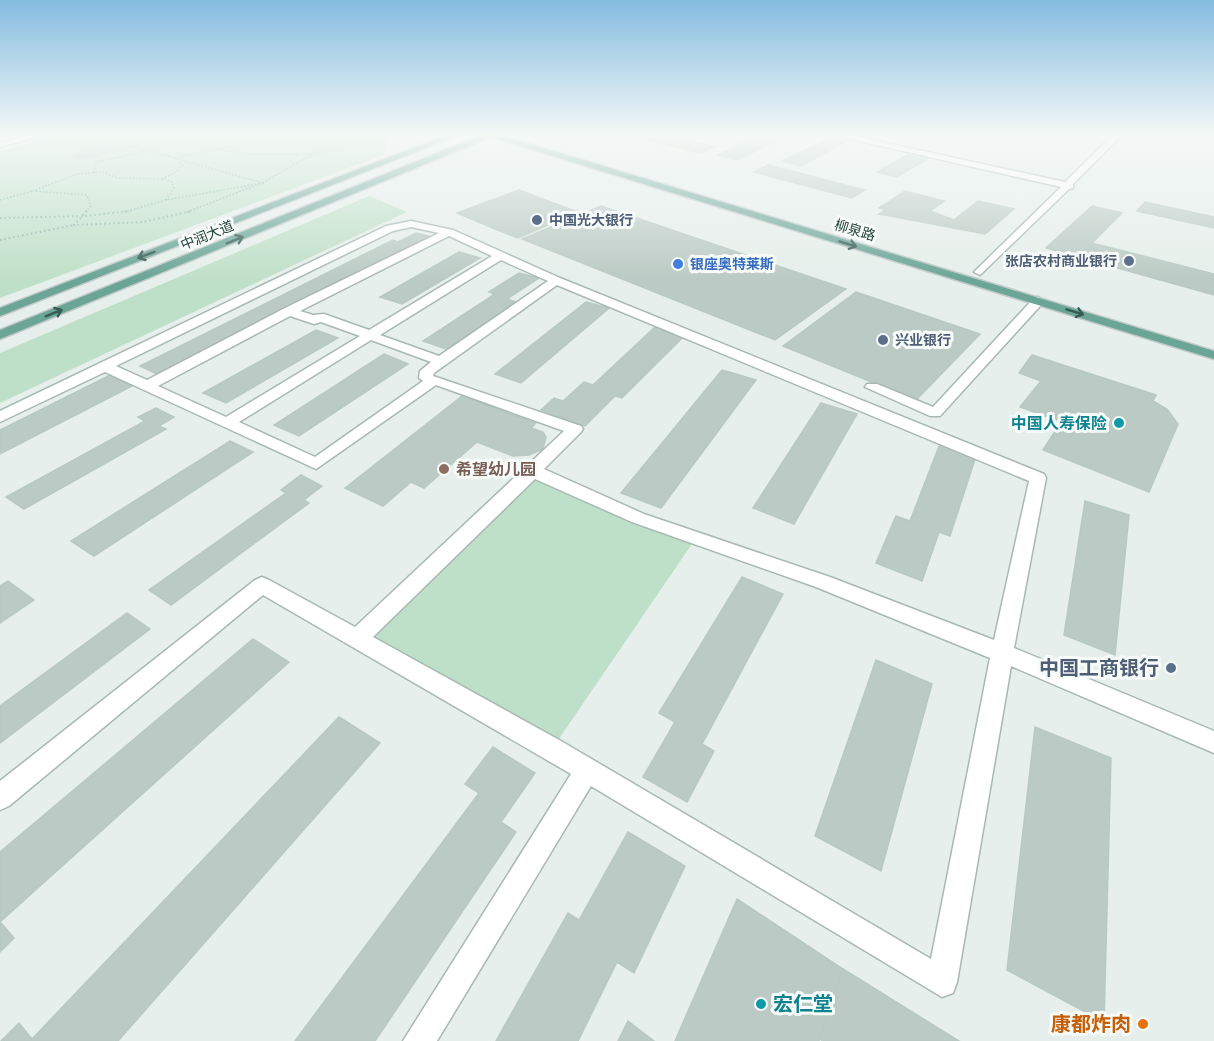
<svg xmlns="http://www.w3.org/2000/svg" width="1214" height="1041" font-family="'Open Sans','Noto Sans SC',sans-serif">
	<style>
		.green { fill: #bfe0c8 }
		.building { fill: #bbcac4; stroke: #b8c9c2; stroke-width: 1.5 }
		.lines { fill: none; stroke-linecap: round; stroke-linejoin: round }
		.minor-casing { stroke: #a8b8b2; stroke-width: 3 }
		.major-casing { stroke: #c2cac8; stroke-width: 3 }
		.path-far1 { stroke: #86b3a5; stroke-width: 1.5; stroke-dasharray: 1.5 2; stroke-linecap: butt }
		.path { stroke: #86b3a5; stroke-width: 2; stroke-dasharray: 1.5 3; stroke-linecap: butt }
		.minor { fill: #fff; fill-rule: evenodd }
		.major { fill: #6aa596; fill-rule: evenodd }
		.oneway { stroke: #365b51 }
		.service-dot { fill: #5c6f8a; stroke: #f7fbf9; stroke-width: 2 }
		.shop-dot { fill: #3f7fe0; stroke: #f7fbf9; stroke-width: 2 }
		.culture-dot { fill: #0f9aa8; stroke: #f7fbf9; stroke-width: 2 }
		.education-dot { fill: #8d6e63; stroke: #f7fbf9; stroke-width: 2 }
		.food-dot { fill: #e8710a; stroke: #f7fbf9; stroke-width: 2 }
		.labels { text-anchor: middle; stroke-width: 6; stroke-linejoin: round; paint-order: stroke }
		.far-service-label { font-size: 14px; font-weight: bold; fill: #4e5e75; stroke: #f7fbf9; text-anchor: start }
		.far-street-label { font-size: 14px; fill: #24423a; stroke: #f7fbf9 }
		.far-shop-label { font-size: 14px; font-weight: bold; fill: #366cbe; stroke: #f7fbf9; text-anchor: start }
		.culture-label { font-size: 16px; font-weight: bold; fill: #0d838f; stroke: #f7fbf9; text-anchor: end }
		.education-label { font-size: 16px; font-weight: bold; fill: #785e54; stroke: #f7fbf9; text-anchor: start }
		.near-service-label { font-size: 20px; font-weight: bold; fill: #4e5e75; stroke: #f7fbf9; text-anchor: end }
		.near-culture-label { font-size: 20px; font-weight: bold; fill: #0d838f; stroke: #f7fbf9; text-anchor: start }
		.near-food-label { font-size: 20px; font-weight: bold; fill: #c56008; stroke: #f7fbf9; text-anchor: end }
	</style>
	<rect width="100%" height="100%" fill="#e6efeb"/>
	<g class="green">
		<polygon points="64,134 390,134 383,155 0,298 0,151"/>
		<polygon points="369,196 407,212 0,403 0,353"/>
		<polygon points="533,471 696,538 552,749 356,640"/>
	</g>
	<g class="building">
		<polygon points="626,134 674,134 671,136 714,147 700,153"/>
		<polygon points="764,134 791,134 737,160 718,155"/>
		<polygon points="828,139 845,142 801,166 782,161"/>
		<polygon points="103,147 115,150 85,159 73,156"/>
		<polygon points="907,155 927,159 897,177 877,172"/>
		<polygon points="768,165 865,190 852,198 754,172"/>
		<polygon points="519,190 556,204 495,229 457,213"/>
		<polygon points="905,191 944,201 930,211 954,220 978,201 1014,209 985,234 879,214 886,210 879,208"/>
		<polygon points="1145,202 1214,217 1214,228 1137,211"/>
		<polygon points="556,204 578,212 518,238 495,229"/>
		<polygon points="601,206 846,289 775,340 522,239"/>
		<polygon points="1092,206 1122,213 1092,243 1214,274 1214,295 1046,248"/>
		<polygon points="416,233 432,237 414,247 410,245 159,375 140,366 393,240 398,242"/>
		<polygon points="459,252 480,258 402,304 380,297"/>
		<polygon points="519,273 539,278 507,299 516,302 446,349 423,341 495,294 489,292"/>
		<polygon points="856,292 980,334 916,400 783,346"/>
		<polygon points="586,302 609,308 521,383 495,374"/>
		<polygon points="655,327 684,336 622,398 615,396 585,426 541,410 554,398 563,401 584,382 593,385"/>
		<polygon points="316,330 338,338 226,403 203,393"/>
		<polygon points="384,354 408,364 299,436 274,425"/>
		<polygon points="1032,355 1156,395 1153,401 1167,409 1178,424 1149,492 1043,450 1061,422 1020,407 1041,381 1019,373"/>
		<polygon points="722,370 756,380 661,508 621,493"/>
		<polygon points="110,375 132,386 0,454 0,430"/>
		<polygon points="462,396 536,423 531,428 543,432 546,437 543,449 529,455 513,456 477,442 424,488 411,482 383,506 345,488"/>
		<polygon points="821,403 857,414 794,524 753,508"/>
		<polygon points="156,408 174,417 159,426 166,429 24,509 6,497 145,421 138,417"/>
		<polygon points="230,441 253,452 94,556 71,541"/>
		<polygon points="940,444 976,456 950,536 939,532 922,581 876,563 896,516 910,521"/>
		<polygon points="301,475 322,486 304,500 309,503 171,605 149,590 286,493 281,490"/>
		<polygon points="1085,501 1129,515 1115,655 1064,635"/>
		<polygon points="742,577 783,594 702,744 714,751 687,802 643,777 675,722 659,713"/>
		<polygon points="8,581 34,600 0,623 0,586"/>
		<polygon points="127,613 150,629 0,743 0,706"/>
		<polygon points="253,639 289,662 0,922 14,938 0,952 0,852"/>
		<polygon points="876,660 932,684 881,871 815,836"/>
		<polygon points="339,717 380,743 118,1041 1,1041 19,1023 32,1039"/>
		<polygon points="1035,727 1111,758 1104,1022 1007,970"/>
		<polygon points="493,747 535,773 501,822 516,832 375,1041 295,1041 479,793 465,784"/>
		<polygon points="628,832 685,866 634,973 617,962 578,1041 496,1041 568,913 579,920"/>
		<polygon points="737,899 843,969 819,1041 675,1041"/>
		<polygon points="843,969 959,1041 823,1041 820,1039"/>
		<polygon points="628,1021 654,1041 618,1041"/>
	</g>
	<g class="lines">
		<g class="minor-casing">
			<g id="minor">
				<polygon points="33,134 47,134 0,147 0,143"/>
				<polygon points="829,134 845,134 1065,182 1114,134 1123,134 1073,184 1073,188 1069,189 980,275 974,272 976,270 1061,187"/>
				<path d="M411 221 453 230 560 278 1044 474 1046 478 1014 648 1214 731V753L1011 666 957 982 953 993 942 997 591 786 437 1041H403L571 774 263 595 9 806 0 810V781L255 580 262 577 269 580 355 627 564 431 436 385 316 469 105 372 0 422V411L386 226ZM411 227 439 233 285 308 147 380 116 366 393 231ZM449 236 492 256 369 330 324 314 313 315 300 311ZM501 260 548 281 439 356 380 335ZM557 285 1029 481 994 640 830 577 644 514 544 469 581 432 583 429 581 426 433 376 434 373ZM290 316 314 324 321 322 360 336 226 417 158 386ZM371 340 431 362 420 371 419 378 423 381 315 457 239 422ZM535 479 632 522 816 587 990 658 931 959 561 741 373 637Z"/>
				<polygon points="1038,297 1044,301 1042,304 940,416 930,416 865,387 867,384 877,384 933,407 1034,298"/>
			</g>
		</g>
		<g class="major-casing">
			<g id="major">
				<polygon points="449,134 461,134 0,316 0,308"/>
				<polygon points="497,134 1214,351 1214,359 491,137 0,339 0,330 484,134"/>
			</g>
		</g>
		<g class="path-far1">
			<polyline points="136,134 117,142 263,183"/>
			<polyline points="233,134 257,137 279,134"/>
			<polyline points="313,134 317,138 313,154 335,150 350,134"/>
			<polyline points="349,136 386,134"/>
			<polyline points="132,146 186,135 215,142 216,149 230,147 248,134"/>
			<polyline points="175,158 216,149 246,154 313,154 262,183"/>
			<polyline points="94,173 96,162 147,151"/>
			<polyline points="162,179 177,172 182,164 178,161"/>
			<polyline points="262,183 265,183"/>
			<polyline points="0,200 33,191"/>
			<polyline points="85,212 91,206 87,195 33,191 77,174 103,172 117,178 166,179 172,182 174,188 166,200 262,183"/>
			<polyline points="124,212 166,200"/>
			<polyline points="187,212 262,183"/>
		</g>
		<g class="path">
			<polyline points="87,211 74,225 143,222 192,211"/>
			<polyline points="0,218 84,216 131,211"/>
			<polyline points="0,240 74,225"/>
		</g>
		<use href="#minor" class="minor"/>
		<use href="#major" class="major"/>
	</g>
	<defs><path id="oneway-shaft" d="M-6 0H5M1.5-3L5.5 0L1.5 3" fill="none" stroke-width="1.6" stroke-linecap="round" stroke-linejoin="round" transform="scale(1.5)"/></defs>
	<g class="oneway">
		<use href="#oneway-shaft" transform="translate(235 240) rotate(-22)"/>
		<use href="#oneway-shaft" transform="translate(848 244) rotate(17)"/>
		<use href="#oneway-shaft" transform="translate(146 255) rotate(159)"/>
		<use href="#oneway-shaft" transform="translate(1075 312) rotate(17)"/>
		<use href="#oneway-shaft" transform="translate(54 313) rotate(-22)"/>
	</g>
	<linearGradient id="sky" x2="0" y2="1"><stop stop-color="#84bce0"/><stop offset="0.48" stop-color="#f4f8f6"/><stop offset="1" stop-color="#f4f8f6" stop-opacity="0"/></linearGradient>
	<rect width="1214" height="280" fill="url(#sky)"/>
	<g class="service-dot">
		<circle cx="537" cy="220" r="6"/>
		<circle cx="1129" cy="261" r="6"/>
		<circle cx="883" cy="340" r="6"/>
		<circle cx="1171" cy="668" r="6"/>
	</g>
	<circle class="shop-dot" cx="678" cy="264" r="6"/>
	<g class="culture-dot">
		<circle cx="1119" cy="423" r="6"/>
		<circle cx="761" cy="1004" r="6"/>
	</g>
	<circle class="education-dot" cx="444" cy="469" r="6"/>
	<circle class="food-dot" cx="1143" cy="1024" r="6"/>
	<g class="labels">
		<g class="far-service-label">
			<text x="549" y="225">中国光大银行</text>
			<text x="1117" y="266" text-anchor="end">张店农村商业银行</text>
			<text x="895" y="345">兴业银行</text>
		</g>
		<g class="far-street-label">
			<text transform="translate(855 230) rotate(17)" y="5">柳泉路</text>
			<text transform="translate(207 235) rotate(-22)" y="5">中润大道</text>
		</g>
		<g class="far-shop-label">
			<text x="690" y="269">银座奥特莱斯</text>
		</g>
		<g class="culture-label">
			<text x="1107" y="429">中国人寿保险</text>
		</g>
		<g class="education-label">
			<text x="456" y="475">希望幼儿园</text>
		</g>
		<g class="near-service-label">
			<text x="1159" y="675">中国工商银行</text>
		</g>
		<g class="near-culture-label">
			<text x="773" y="1011">宏仁堂</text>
		</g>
		<g class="near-food-label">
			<text x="1131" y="1031">康都炸肉</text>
		</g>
	</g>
</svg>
